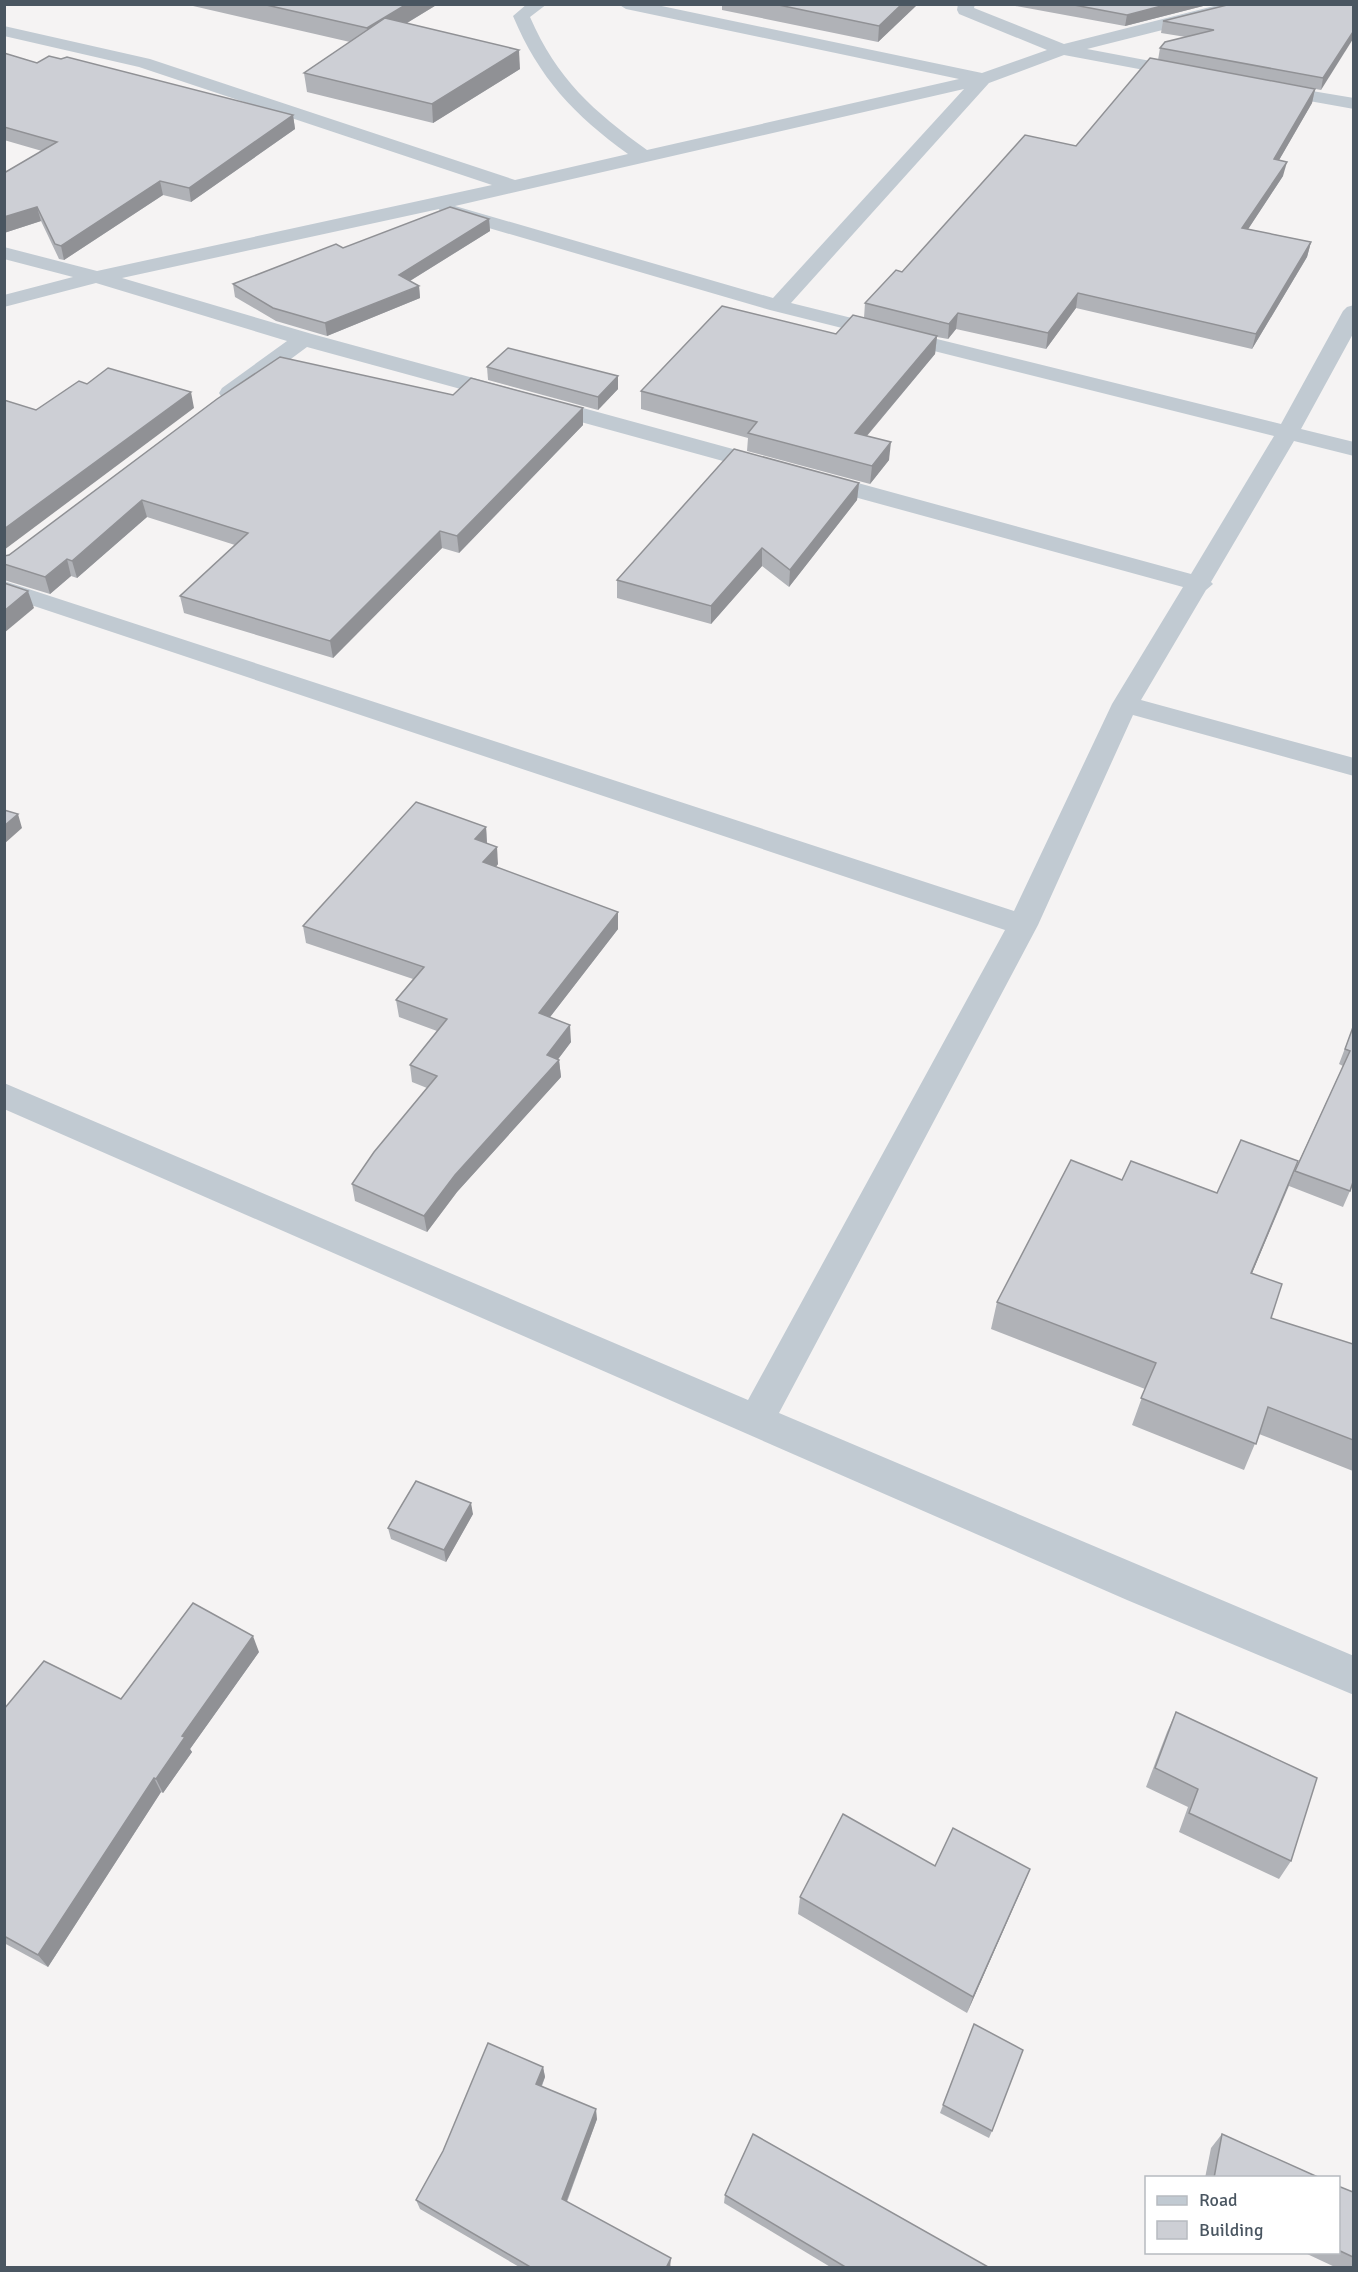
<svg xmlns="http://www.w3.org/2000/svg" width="1358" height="2272" font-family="Signika,sans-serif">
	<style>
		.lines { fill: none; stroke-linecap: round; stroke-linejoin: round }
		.street { fill: #c1cad2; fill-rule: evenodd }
		.wall { fill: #b0b2b7 }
		.shaded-wall { fill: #909195 }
		.building { fill: #cdcfd5; stroke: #909195; stroke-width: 1.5 }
	</style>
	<rect width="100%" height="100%" fill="#f5f3f3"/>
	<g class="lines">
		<g class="street">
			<path d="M527 4H547L530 17C557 79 593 111 647 150L959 79 626 9 618 4H652L982 73 1047 50 959 14 957 10 958 4H975L974 8 1064 44 1222 4H1252L1250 8 1087 49 1193 69 1196 73 1193 77 1187 78 1064 55 989 83 791 303 1281 424 1343 311 1347 307 1354 305V332L1301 429 1354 442V456L1294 441 1211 582 1213 584 1206 590 1141 700 1354 758V776L1133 715 1038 925 779 1413 1354 1656V1695L1127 1600 4 1109V1083L748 1400 1005 930 4 596V581L1014 911 1112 704 1183 587 307 347 238 398H222L219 393 222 388 287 341 96 283 4 307V295L73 277 4 259V247L97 271 492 185 139 67 4 36V26L150 59 515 180 628 154C574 115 539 78 513 16ZM964 89 773 298 455 206ZM439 209 441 214 770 310 1274 436 1191 574 312 334 122 278Z"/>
			<polygon points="1270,84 1354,98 1354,109 1264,93 1261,89"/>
		</g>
	</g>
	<g class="wall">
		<polygon points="193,4 438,4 407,23 520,69 433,123 307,92 304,73 350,42 193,6"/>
		<polygon points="722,4 918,4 878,42 722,10"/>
		<polygon points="1005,4 1211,4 1125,26"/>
		<polygon points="1353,4 1321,90 1158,60 1160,48 1186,37 1161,33 1163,21"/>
		<polygon points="4,53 37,63 293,115 295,129 191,202 163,195 64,260 59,259 41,221 4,233 4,173 42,151 4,140"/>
		<polygon points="1315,89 1312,103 1279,160 1283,176 1248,229 1311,242 1307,257 1252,349 1076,308 1046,349 956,329 948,339 937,337 935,354 867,436 889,460 870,484 747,451 748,438 641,409 641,391 836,334 864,318 865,303 902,272 1076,146"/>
		<polygon points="489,219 490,231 410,281 419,286 420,298 327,336 276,321 235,297 233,284 343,248"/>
		<polygon points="487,367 618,376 618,389 598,410 488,380"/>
		<polygon points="453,395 583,408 583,425 459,553 442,548 333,658 184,613 180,596 235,545 147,517 77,578 71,576 50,594 4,580 4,556 9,555 217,399"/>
		<polygon points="859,483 857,500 789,587 762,566 711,624 617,598 617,580"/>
		<polygon points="486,827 487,843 498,864 496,867 618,929 550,1017 571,1042 558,1059 559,1060 561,1077 457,1192 427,1232 355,1201 352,1184 427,1088 412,1082 410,1065 437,1031 399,1017 396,1000 413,979 306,943 303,926"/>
		<polygon points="1353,1027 1350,1191 1343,1207 1289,1186 1252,1273 1271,1318 1353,1344 1353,1471 1259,1434 1244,1470 1132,1425 1145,1389 991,1329 997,1302 1122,1180 1217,1193 1295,1170 1343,1066 1339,1064"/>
		<polygon points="473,1514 446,1562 391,1539 388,1528"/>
		<polygon points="259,1652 190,1749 192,1752 163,1793 161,1792 48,1967 4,1943 4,1709 121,1699"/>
		<polygon points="1176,1712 1291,1861 1279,1879 1179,1832 1188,1807 1146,1787 1167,1732"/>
		<polygon points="935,1866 1030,1869 967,2013 798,1914 800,1897"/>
		<polygon points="974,2024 992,2131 989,2138 940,2113"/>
		<polygon points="543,2067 545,2077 542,2086 597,2119 567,2202 671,2266 670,2268 521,2268 420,2209 416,2200"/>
		<polygon points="1222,2134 1320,2178 1205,2178 1211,2148"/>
		<polygon points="1338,2186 1353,2192 1353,2268 1337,2268 1305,2253 1338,2253"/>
		<polygon points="725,2195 990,2268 832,2268 724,2203"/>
	</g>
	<g class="shaded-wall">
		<polygon points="407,4 438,4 369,46 367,28"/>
		<polygon points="902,4 918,4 878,42 879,26"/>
		<polygon points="1169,4 1211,4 1125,26 1127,15"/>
		<polygon points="1353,32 1353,39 1321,90 1323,78"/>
		<polygon points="519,50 520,69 433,123 432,104"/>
		<polygon points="1315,89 1312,103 1271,174 1274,159"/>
		<polygon points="293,115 295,129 191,202 189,188"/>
		<polygon points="1287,162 1283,176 1239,243 1242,228"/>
		<polygon points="160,181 163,195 64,260 61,246"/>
		<polygon points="37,207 41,221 4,233 4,217"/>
		<polygon points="489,219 490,231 400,287 399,275"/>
		<polygon points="1311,242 1307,257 1252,349 1256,334"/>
		<polygon points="419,286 420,298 327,336 325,323"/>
		<polygon points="1078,293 1076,308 1046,349 1048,333"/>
		<polygon points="958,313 956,329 948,339 949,324"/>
		<polygon points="937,336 935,354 854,451 855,433"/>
		<polygon points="618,376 618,389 598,410 598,397"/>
		<polygon points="191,392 194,408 4,550 4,529"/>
		<polygon points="583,408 583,425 459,553 457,536"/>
		<polygon points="891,442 889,460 870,484 872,466"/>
		<polygon points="859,483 857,500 789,587 790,570"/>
		<polygon points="142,500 147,517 77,578 72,561"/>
		<polygon points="440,531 442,548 333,658 330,641"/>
		<polygon points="762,548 762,566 711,624 711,606"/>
		<polygon points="67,559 71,576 50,594 45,577"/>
		<polygon points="28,591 34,608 4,633 4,611"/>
		<polygon points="18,814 22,828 4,844 4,826"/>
		<polygon points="486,827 487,844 475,839"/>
		<polygon points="497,847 498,864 485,880 483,862"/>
		<polygon points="618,912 618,929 540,1030 539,1013"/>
		<polygon points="570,1025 571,1042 550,1070 559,1060 561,1077 457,1192 427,1232 424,1216"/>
		<polygon points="1298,1161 1287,1189 1241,1300 1251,1273"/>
		<polygon points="471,1503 473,1514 446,1562 444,1550"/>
		<polygon points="253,1636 259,1652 190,1749 192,1752 163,1793 156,1779 182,1736"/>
		<polygon points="154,1778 161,1792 48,1967 38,1955"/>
		<polygon points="1030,1869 1023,1886 967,2013 973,1997"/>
		<polygon points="543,2067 545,2077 538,2094 536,2084"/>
		<polygon points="596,2109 597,2119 564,2208 562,2199"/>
		<polygon points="671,2258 670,2268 666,2268"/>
	</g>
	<g class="building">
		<polygon points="262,4 407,4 367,28"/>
		<polygon points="774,4 902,4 879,26"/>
		<polygon points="1069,4 1169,4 1127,15"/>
		<polygon points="1231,4 1353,4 1353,32 1323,78 1160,48 1165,42 1214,30 1163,21"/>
		<polygon points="385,18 519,50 432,104 304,73"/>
		<polygon points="4,53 37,63 49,56 61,59 67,57 293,115 189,188 160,181 61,246 55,244 37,207 4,217 4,173 57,142 4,127"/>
		<polygon points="1150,58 1315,89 1274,159 1287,162 1242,228 1311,242 1256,334 1078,293 1048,333 958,313 949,324 865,303 896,270 902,272 1025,135 1076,146"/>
		<polygon points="450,207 489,219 399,275 419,286 325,323 273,308 233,284 336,244 343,248"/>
		<polygon points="722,306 836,334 853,315 937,336 855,433 891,442 872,466 748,433 757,422 641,391"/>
		<polygon points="508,348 618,376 598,397 487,367"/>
		<polygon points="280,357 453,395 471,378 583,408 457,536 440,531 330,641 180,596 248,533 142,500 72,561 67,559 45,577 4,564 4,556 9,555 217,399"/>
		<polygon points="108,368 191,392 4,529 4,400 36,410 79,381 87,384"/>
		<polygon points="734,449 859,483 790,570 762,548 711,606 617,580"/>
		<polygon points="4,583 28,591 4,611"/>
		<polygon points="416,802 486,827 475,839 497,847 483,862 618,912 539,1013 570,1025 547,1055 559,1060 455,1175 424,1216 352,1184 374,1152 437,1076 410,1065 447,1019 396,1000 424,967 303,926"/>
		<polygon points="4,810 18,814 4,826"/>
		<polygon points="1353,1027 1353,1182 1350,1191 1295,1171 1350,1051 1345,1049"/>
		<polygon points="1241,1140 1298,1161 1251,1273 1282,1284 1271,1318 1353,1344 1353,1440 1268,1407 1256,1444 1141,1398 1156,1363 997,1302 1071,1160 1122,1180 1131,1161 1217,1193"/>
		<polygon points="416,1481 471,1503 444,1550 388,1528"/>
		<polygon points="193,1603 253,1636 182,1736 185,1737 156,1779 154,1778 38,1955 4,1936 4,1709 44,1661 121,1699"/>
		<polygon points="1176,1712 1317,1778 1291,1861 1189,1813 1198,1789 1155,1768"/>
		<polygon points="843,1814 935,1866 953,1828 1030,1869 973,1997 800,1897"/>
		<polygon points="974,2024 1023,2050 992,2131 943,2105"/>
		<polygon points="488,2043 543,2067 536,2084 596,2109 562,2199 671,2258 666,2268 532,2268 416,2200 443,2151"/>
		<polygon points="753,2134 990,2268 847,2268 725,2195"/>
		<polygon points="1222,2134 1320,2178 1214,2178"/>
		<polygon points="1338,2186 1353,2192 1353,2257 1338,2250"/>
	</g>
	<rect width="1358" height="2272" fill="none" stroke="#4a5661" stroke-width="12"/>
	<rect x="1145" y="2176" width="195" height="78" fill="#ffffff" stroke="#b7bbc0" stroke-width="1.5"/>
	<rect x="1157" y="2196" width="30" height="9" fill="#c1cad2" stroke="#b7bbc0" stroke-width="1.5"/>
	<text x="1199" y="2206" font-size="18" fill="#4a5661">Road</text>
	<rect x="1157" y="2221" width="30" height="18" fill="#cdcfd5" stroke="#b7bbc0" stroke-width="1.5"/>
	<text x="1199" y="2236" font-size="18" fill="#4a5661">Building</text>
</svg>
